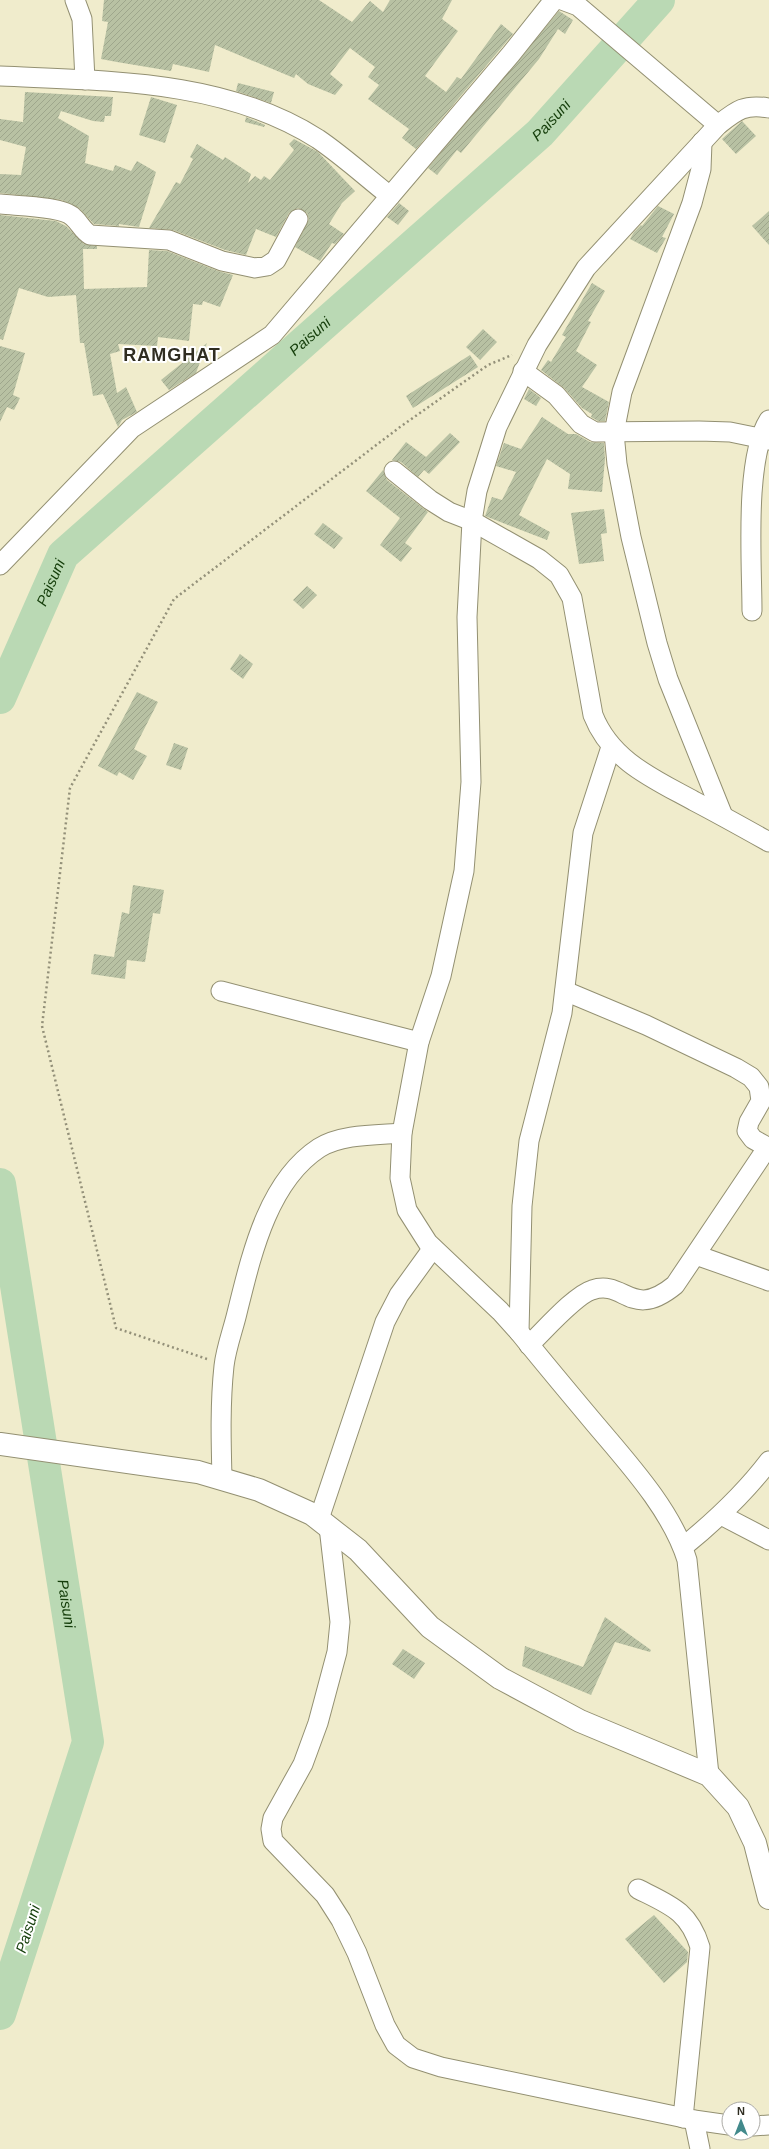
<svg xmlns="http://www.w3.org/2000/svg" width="769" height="2149" font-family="Helvetica,sans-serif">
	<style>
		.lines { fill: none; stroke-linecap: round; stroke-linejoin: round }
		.river { stroke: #bad9b4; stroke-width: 32 }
		.building { fill: url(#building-hatch) }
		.street-casing { stroke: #939072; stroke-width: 21 }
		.secondary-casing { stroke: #939072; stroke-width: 24 }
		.path { stroke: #939079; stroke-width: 2.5; stroke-dasharray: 2 3; stroke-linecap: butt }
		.street { stroke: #fff; stroke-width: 19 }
		.secondary { stroke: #fff; stroke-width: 22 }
		.labels { text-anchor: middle; stroke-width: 4; stroke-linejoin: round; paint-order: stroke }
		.water-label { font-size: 15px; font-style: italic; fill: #143d0a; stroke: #fff }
		.district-label { font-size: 18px; font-weight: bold; letter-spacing: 1px; fill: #2f2d21; stroke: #fff }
	</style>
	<defs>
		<pattern id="building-hatch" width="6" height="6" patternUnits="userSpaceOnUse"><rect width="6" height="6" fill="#b8c1a3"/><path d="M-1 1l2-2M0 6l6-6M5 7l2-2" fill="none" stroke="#9ea68c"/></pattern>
	</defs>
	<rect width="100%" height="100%" fill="#f0eccc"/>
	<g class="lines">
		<g class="river">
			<path id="s1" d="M0 698 63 555 540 133 659 0"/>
			<path id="s2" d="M0 1184 88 1742 0 2014"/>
		</g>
	</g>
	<g class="building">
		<polygon points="104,0 319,0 352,22 370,1 383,12 390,0 452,0 442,19 458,31 425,76 446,92 457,77 461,79 501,24 513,34 416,149 402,138 409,129 368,99 379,85 368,77 375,67 350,48 330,74 343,85 335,95 308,84 296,74 294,78 215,45 209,72 173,64 171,71 117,62 101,59 108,22 102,21"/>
		<polygon points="559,11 573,20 565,34 558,29 539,59 461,153 457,150 437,175 428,168"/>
		<polygon points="238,83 274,92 271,103 236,91"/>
		<polygon points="25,92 113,97 111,116 105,116 104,122 93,121 61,111 58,118 89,136 85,163 113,171 115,165 131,171 137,161 156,172 139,227 119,224 119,226 94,224 79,208 62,200 0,193 0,174 21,175 26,147 0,140 0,119 23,122"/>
		<polygon points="151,97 177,105 165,143 139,135"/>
		<polygon points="246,117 265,125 264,127 245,122"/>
		<polygon points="742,121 756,136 736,154 722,139"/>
		<polygon points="294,139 318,152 355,191 342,203 329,224 344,234 335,244 332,243 320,261 295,247 309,219 307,213 298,208 289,213 276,237 256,229 246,255 225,250 173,230 149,228 176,182 180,184 193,159 190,157 197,144 223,160 225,157 251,174 248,183 255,176 261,180 264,176 270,180 294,150 289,144"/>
		<polygon points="399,203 409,211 398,225 387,217"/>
		<polygon points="658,206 674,214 662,237 666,238 657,253 630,239 634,232 641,225 642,226"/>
		<polygon points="769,211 769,245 752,226"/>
		<polygon points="0,215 56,221 66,226 84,244 97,246 97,249 83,249 84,289 147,287 149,250 167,251 218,271 233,275 220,307 203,301 202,305 193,304 189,341 158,337 157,346 118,344 120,351 110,354 117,393 126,387 137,412 122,420 118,427 103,394 93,396 84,343 80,343 76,295 48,297 19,288 3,340 0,339"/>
		<polygon points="592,283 605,291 588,321 591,322 576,351 597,365 582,387 609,402 605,421 598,421 591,417 592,414 582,408 564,388 541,370 548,360 551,362 566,337 562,335"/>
		<polygon points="483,329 497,342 480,360 466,347"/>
		<polygon points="207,343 196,373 169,390 161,380"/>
		<polygon points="0,346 25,353 13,395 20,398 14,410 7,407 0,422"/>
		<polygon points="470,355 478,367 413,408 406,396"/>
		<polygon points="529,389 541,398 536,406 524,399"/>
		<polygon points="542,417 568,434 576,434 590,442 604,443 605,459 602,492 568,489 570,474 547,459 519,515 550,532 547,540 485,516 492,497 502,500 516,472 496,466 504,443 521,449"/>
		<polygon points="450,433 460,442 429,474 424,470 418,477 401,462 392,460 406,442 426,457"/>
		<polygon points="383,470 387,480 428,512 405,543 412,548 401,562 380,545 400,518 366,491"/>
		<polygon points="604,509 607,533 601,534 604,561 579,564 571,513"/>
		<polygon points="323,523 343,538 334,549 314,534"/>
		<polygon points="307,586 317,595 303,609 293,600"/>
		<polygon points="240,654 253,664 243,679 230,669"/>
		<polygon points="137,692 158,702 134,749 147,756 133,780 119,772 117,776 98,766"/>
		<polygon points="174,743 188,748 181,770 166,765"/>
		<polygon points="133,885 164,890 160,914 153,913 145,962 127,960 125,979 91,974 94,954 114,957 122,912 129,914"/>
		<polygon points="605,1617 651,1650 650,1652 615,1642 591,1695 522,1666 525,1646 583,1667"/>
		<polygon points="403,1649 425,1663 414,1679 392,1664"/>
		<polygon points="654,1915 688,1952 687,1962 664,1983 625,1939"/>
	</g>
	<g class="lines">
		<g class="street-casing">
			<g id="street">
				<polyline points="75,0 82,19 85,80"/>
				<polyline points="562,0 578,6 718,125"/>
				<path d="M0 76C107 81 224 79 318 139 343 156 366 177 390 196"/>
				<polyline points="702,142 701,169 692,203 622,392 614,433 617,464 631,537 657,643 668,679 723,816"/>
				<path d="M0 204C17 206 62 206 73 217 80 223 82 230 90 235L169 240 222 261 255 268 267 266 276 260 298 219"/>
				<polyline points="523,371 556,395 581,424 595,432 699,431 730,432 769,440"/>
				<path d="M394 471 430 500 449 512 472 521 539 559 559 575 572 598 593 715C611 761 654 779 694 801 719 814 744 828 769 842"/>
				<polyline points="0,565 132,428 272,335 511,54 554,0"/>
				<path d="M752 611C752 563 744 459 769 420"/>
				<polyline points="221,991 419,1042"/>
				<polyline points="565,991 646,1025 736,1068 751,1077 759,1087 761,1101 749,1122 747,1131 753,1139 769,1148"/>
				<polyline points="696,1255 769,1281"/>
				<polyline points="519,1332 522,1206 529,1141 562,1013 583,833 611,747"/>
				<path d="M529 1345C543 1332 575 1295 592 1290 625 1279 631 1321 675 1285L767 1148"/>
				<path d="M222 1478C221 1441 220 1403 224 1366 226 1348 233 1330 237 1313 251 1257 267 1182 319 1148 341 1134 376 1135 402 1133"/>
				<polyline points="721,1515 769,1540"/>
				<polyline points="319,1519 385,1322 399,1295 433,1248"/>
				<polyline points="329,1527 340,1622 337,1652 318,1723 303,1764 273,1818 271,1829 273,1841 325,1895 341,1920 357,1953 385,2025 396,2045 413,2058 441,2067 694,2120 729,2125"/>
				<path d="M683 1547C715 1521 744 1494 769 1461"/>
				<path d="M709 1775 687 1560C672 1511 629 1464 596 1425 570 1394 544 1363 519 1332L500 1311 428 1243 407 1210 400 1178 402 1133 419 1042 441 976 464 871 471 782 467 617 472 521 477 491 497 427 537 345 586 268 718 125C737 110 744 104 769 108"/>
				<path d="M638 1889C670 1905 689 1911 700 1947L683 2118"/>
				<polyline points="694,2120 700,2149"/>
				<polyline points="753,2126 769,2125"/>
			</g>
		</g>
		<g class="secondary-casing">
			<polyline id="secondary" points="0,1444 198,1472 259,1490 312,1514 358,1550 430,1627 500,1678 580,1721 709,1775 738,1807 755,1843 769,1898"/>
		</g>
		<polyline class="path" points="207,1359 116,1328 42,1026 70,788 174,599 400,427 488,365 512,355"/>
		<use href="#street" class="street"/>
		<use href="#secondary" class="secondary"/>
	</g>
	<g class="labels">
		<g class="water-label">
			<text dy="5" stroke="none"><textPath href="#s1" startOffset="810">Paisuni</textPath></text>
			<text dy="5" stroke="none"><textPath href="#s1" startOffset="486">Paisuni</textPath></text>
			<text dy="5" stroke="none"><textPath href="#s1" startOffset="126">Paisuni</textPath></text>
			<text dy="5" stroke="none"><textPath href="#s2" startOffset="425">Paisuni</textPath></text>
			<text transform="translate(28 1929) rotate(-72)" y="5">Paisuni</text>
		</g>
		<g class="district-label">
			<text x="172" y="361">RAMGHAT</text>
		</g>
	</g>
	<g transform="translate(741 2121)"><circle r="19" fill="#ffffff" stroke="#acaba6"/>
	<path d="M0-3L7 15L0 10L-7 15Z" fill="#428a8c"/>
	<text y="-6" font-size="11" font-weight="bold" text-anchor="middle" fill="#2f2d21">N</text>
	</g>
</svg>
